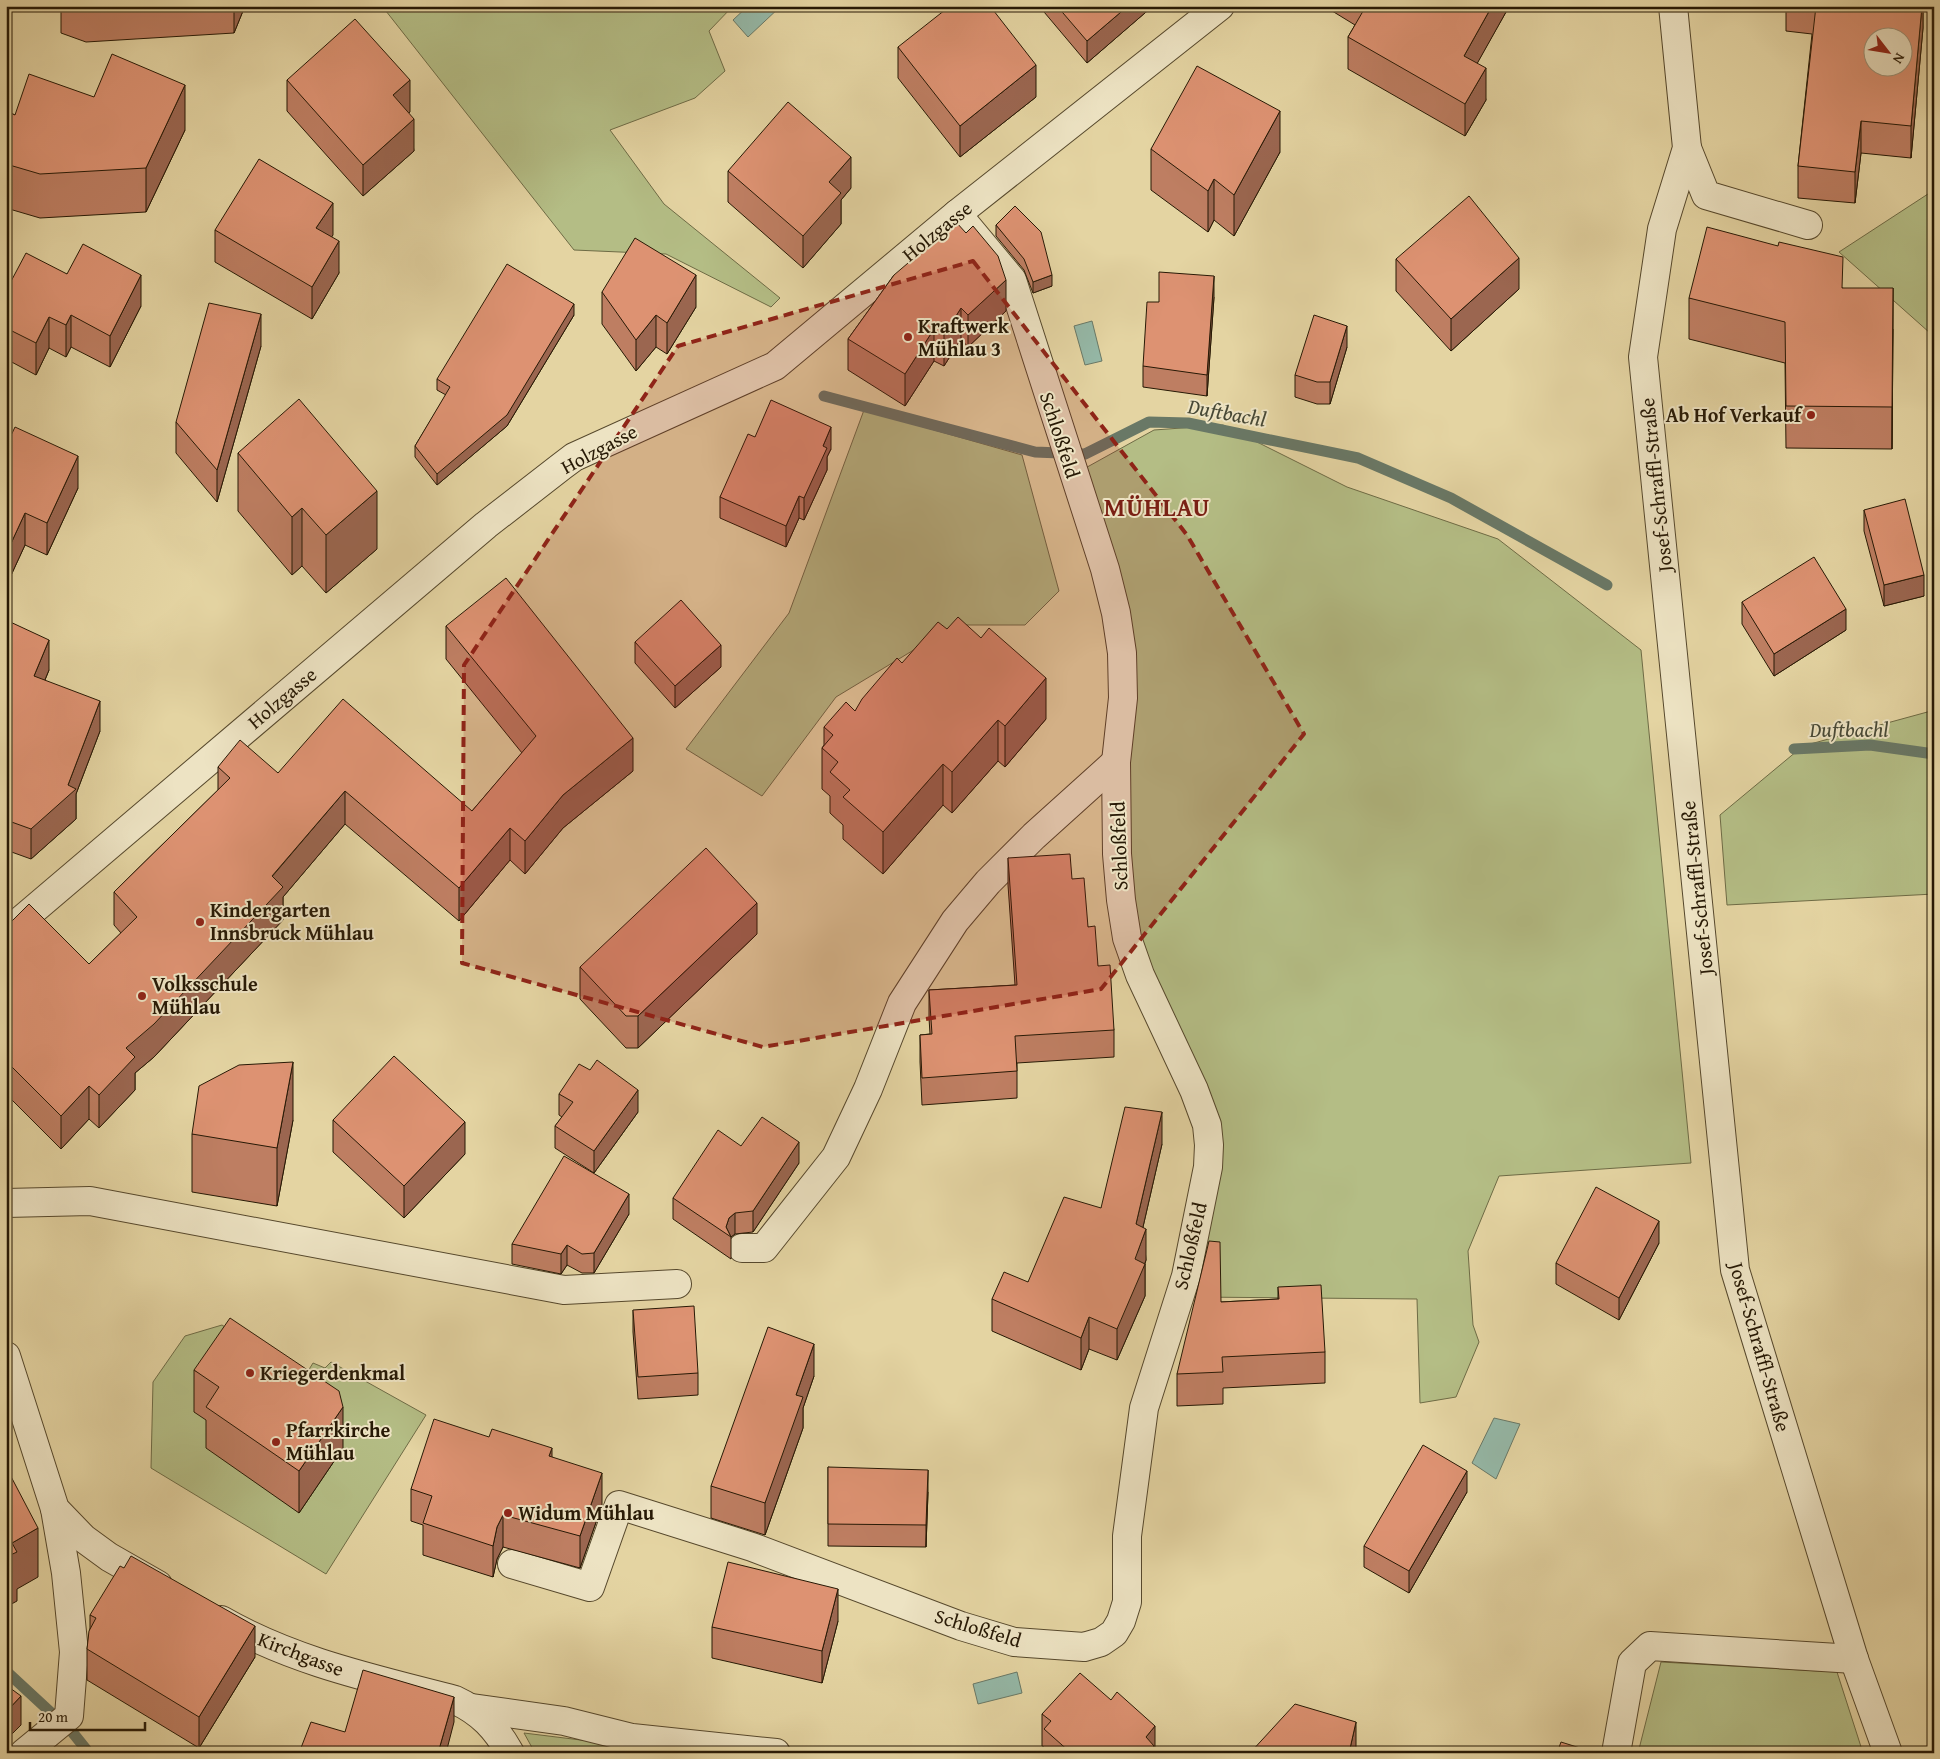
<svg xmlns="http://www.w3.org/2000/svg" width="1940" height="1759" font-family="'Gentium Book Plus',serif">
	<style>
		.green { fill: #b4bd85; stroke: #6e6b45 }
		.water { fill: #95b8a7; stroke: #697866 }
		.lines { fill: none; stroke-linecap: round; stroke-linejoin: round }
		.stream { stroke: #697866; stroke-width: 11 }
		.minor-casing { stroke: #56482c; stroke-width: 30 }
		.minor { stroke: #ede3c3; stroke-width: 28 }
		.wall { fill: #be7e62; stroke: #271905 }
		.shaded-wall { fill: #9b6650; stroke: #271905 }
		.building { fill: #dd9272; stroke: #271905; fill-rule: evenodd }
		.marked { fill: #8f2418; fill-opacity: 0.2; stroke: #8f2418; stroke-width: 4; stroke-dasharray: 10 6; stroke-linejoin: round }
		.poi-dot { fill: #8f2418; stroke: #ede3c3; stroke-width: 2 }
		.labels { text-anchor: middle; stroke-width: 4; stroke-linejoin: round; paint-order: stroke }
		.street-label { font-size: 20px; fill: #271905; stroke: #ede3c3 }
		.poi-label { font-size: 20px; font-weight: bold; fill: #271905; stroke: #ede3c3; text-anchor: start }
		.water-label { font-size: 21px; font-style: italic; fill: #484936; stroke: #ede3c3 }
		.district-label { font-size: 25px; font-weight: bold; letter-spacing: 1px; fill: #7a1f14; stroke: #ede3c3 }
	</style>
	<rect width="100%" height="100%" fill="#e4d4a2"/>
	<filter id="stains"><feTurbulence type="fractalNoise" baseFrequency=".004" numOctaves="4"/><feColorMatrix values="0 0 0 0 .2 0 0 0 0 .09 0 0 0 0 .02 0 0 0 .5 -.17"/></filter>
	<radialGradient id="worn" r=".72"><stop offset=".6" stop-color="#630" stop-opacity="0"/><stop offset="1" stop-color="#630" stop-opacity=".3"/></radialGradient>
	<g class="green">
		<polygon points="382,6 733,6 709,31 725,71 695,98 610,130 664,204 780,298 771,307 666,254 574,250"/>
		<polygon points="1934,157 1934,384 1930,333 1839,252 1931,192"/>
		<polygon points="864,410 1022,455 1059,591 1025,625 955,625 836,697 762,796 686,749 789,613"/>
		<polygon points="1223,425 1347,487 1498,539 1641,650 1691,1163 1499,1176 1468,1251 1473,1325 1479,1342 1456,1397 1420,1403 1417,1299 1193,1297 1218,1163 1144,953 1127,872 1133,676 1080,471 1154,430"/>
		<polygon points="1934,680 1934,894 1727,905 1720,815 1803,746 1931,711"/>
		<polygon points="222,1325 303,1379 313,1363 325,1368 331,1362 426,1415 326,1574 151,1468 153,1382 185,1336"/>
		<polygon points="1661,1662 1837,1672 1863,1753 1638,1753"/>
		<polygon points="524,1733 686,1753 535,1753"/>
	</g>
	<g class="water">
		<polygon points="748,6 781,6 748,37 733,20"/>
		<polygon points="1092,321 1102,361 1085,365 1074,326"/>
		<polygon points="1494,1418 1520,1424 1496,1479 1472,1463"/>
		<polygon points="1017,1672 1022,1693 978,1704 973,1684"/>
	</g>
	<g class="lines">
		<g class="stream">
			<polyline points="824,396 1035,452 1085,454 1149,422 1188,423 1358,458 1451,498 1607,585"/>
			<polyline points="1794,749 1870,745 1934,754"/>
			<polyline points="6,1671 73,1733 89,1753"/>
		</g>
		<g class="minor-casing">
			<g id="minor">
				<polyline points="1673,6 1687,148 1662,229 1643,357 1735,1270 1854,1659 1888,1753"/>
				<polyline points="1687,148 1706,195 1808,225"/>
				<polyline points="6,933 486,525 562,466 574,457 775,366 957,214 1220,6"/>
				<polyline points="6,1203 90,1201 564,1290 677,1284"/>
				<polyline points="742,1248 764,1248 836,1157 868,1089 902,1003 955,921 988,882 1034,836 1116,762"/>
				<polyline points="6,1356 55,1509 83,1538 109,1557 158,1585"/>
				<polyline points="512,1564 590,1587 619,1505 752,1547 961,1626 1014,1642 1084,1647 1101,1642 1114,1633 1121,1621 1127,1602 1127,1536 1144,1408 1186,1276 1208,1167 1209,1145 1207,1125 1194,1090 1140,975 1127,938 1121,900 1117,854 1116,762 1123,698 1122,653 1116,613 1105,569 1012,280 957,214"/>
				<path d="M221 1620C294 1662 375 1679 455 1700 481 1712 496 1728 510 1753"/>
				<polyline points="472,1708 564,1721 632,1738 776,1753"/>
				<polyline points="24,1753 69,1716 74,1652 66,1573 55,1509"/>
				<polyline points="1616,1753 1632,1663 1650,1646 1854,1659"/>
			</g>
		</g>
		<use href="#minor" class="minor"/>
	</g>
	<g class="wall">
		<polygon points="61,6 245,6 234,33 86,42 61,33"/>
		<polygon points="1039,6 1153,6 1087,63"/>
		<polygon points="1324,6 1506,6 1506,12 1477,63 1486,100 1465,136 1348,69 1348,37 1355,25"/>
		<polygon points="1786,6 1923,6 1923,28 1911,158 1861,153 1855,203 1798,198 1798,166 1812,34 1786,31"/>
		<polygon points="898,47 1036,97 960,157 898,78"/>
		<polygon points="287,80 410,112 408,113 414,151 363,196 287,111"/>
		<polygon points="6,111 15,115 185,130 146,212 40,218 6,208"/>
		<polygon points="1151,149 1280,152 1234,236 1214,220 1208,232 1151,190"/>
		<polygon points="728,171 851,188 841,200 841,224 803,268 728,202"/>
		<polygon points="996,225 1052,286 1033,293 1024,270 996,236"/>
		<polygon points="215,230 333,235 331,237 339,273 312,319 215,262"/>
		<polygon points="1396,259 1519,289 1451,351 1396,291"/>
		<polygon points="67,274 141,306 110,367 71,347 66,357 49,348 36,375 6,359 6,287 8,287"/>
		<polygon points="894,275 1006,311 968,347 961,339 944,366 934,361 905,406 848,370 848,339"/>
		<polygon points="1843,288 1893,329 1892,449 1786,448 1785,363 1689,339 1689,298"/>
		<polygon points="602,292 696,307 667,354 656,347 636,371 602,324"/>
		<polygon points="1214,297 1207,396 1143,387 1143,366"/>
		<polygon points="574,315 507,426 437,485 415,457 415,446 446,395 437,390 437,379"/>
		<polygon points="261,346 217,502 176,453 176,422"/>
		<polygon points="1347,347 1330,404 1317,404 1295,397 1295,375"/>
		<polygon points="755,437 831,449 827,457 827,470 804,520 799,518 786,547 720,518 720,497"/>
		<polygon points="6,446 78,488 47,555 25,545 7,584 6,583"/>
		<polygon points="238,453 377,549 326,593 302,566 292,575 238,511"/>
		<polygon points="1864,510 1924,596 1884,606 1864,531"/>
		<polygon points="1742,602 1846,630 1774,676 1742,624"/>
		<polygon points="6,620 49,670 45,680 100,731 76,794 76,819 31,859 6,850"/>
		<polygon points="446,626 633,771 563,828 525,874 510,860 459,921 345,824 283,897 283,920 154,1057 135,1073 135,1090 99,1128 89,1119 61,1149 6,1094 6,927 89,964 121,933 114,925 114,892 218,790 218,767 278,773 472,811 522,753 446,659"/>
		<polygon points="635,642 721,667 675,708 635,663"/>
		<polygon points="902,663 1046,719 1005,767 998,761 952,813 943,805 883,874 843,839 843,825 830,813 830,796 822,789 822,748 824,745 824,727 855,711"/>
		<polygon points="1008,858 1072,879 1088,927 1114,1030 1114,1057 1017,1063 1017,1098 922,1105 920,1062 920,1035 930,1034 929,1018 929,990 1015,985 1008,885"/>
		<polygon points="757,934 638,1048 626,1048 580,999 580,967"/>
		<polygon points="559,1094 638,1112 594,1173 555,1148 555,1126 562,1117 559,1115"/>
		<polygon points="293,1120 277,1206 192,1192 192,1134"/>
		<polygon points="333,1120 465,1154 404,1218 333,1152"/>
		<polygon points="1162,1144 1143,1227 1146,1260 1145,1264 1145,1296 1117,1360 1089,1349 1081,1370 992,1331 992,1299 1028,1282 1101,1208"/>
		<polygon points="741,1146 799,1163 753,1232 735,1234 731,1237 731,1259 673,1219 673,1198"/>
		<polygon points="629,1214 594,1273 582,1273 567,1265 561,1274 512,1264 512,1244"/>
		<polygon points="1659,1243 1619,1320 1556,1284 1556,1263"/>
		<polygon points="1278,1287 1325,1352 1325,1383 1223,1388 1223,1404 1177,1406 1177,1374 1221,1302 1278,1299"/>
		<polygon points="633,1310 698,1373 698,1395 638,1399 633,1332"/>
		<polygon points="194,1370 343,1448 299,1513 206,1448 206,1420 194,1412"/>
		<polygon points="814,1376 803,1408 803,1428 765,1535 711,1518 711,1486"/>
		<polygon points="552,1457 602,1505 580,1568 503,1547 497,1559 493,1577 423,1555 423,1525 411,1521 411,1489"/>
		<polygon points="828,1467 928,1492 926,1547 828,1546"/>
		<polygon points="1467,1492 1409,1593 1364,1567 1364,1546"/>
		<polygon points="90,1615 255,1657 199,1748 87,1680 87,1649 90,1628"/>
		<polygon points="838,1621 822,1683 712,1658 712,1627"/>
		<polygon points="1042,1714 1155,1753 1044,1753 1044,1747 1042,1746"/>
	</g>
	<g class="shaded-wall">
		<polygon points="234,6 245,6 234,33"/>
		<polygon points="1128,6 1153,6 1087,63 1087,41"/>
		<polygon points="1492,6 1506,6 1506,12 1464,87 1464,56"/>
		<polygon points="1922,6 1923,6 1923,28 1911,158 1911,126"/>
		<polygon points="1036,65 1036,97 960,157 960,126"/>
		<polygon points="1486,68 1486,100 1465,136 1465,104"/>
		<polygon points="410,80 410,112 393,127 393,95"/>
		<polygon points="185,85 185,130 146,212 146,168"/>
		<polygon points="1280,111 1280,152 1234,236 1234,195"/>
		<polygon points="414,119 414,151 363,196 363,165"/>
		<polygon points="1861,121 1861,153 1855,203 1855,172"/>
		<polygon points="851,157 851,188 841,200 841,224 803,268 803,236 829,182"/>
		<polygon points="1214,179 1214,220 1208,232 1208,191"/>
		<polygon points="333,203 333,235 316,260 316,228"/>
		<polygon points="339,241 339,273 312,319 312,287"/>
		<polygon points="1519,258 1519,289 1451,351 1451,319"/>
		<polygon points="141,275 141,306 110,367 110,336"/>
		<polygon points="696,275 696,307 667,354 667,323"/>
		<polygon points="1052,275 1052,286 1033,293 1033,282"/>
		<polygon points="1214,276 1214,297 1207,396 1207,375"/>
		<polygon points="1006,280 1006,311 968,347 968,315"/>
		<polygon points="1893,288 1893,329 1892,449 1892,407"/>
		<polygon points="574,304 574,315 507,426 437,485 437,474"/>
		<polygon points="961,308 961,339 944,366 944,335"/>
		<polygon points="261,314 261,346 217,502 217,470"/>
		<polygon points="71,315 71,347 66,357 66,325"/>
		<polygon points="656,315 656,347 636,371 636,340"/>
		<polygon points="49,317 49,348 36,375 36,343"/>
		<polygon points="1347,326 1347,347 1330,404 1330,382"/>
		<polygon points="934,329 934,361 905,406 905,374"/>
		<polygon points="831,427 831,449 827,457 827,470 804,520 804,498 823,446"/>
		<polygon points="78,456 78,488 47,555 47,523"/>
		<polygon points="377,491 377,549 326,593 326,535"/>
		<polygon points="799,496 799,518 786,547 786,526"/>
		<polygon points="302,508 302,566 292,575 292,517"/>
		<polygon points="25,513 25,545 7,584 7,552"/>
		<polygon points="1924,575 1924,596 1884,606 1884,585"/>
		<polygon points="1846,609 1846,630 1774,676 1774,654"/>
		<polygon points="49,640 49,670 34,706 34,676"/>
		<polygon points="721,645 721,667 675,708 675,686"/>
		<polygon points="1046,678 1046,719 1005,767 1005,726"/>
		<polygon points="100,701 100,731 76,794 76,819 31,859 31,829 68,785"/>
		<polygon points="998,720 998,761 952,813 952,772"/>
		<polygon points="633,738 633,771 563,828 525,874 525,841 563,795"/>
		<polygon points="943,764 943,805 883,874 883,832"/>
		<polygon points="345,791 345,824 283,897 283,920 154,1057 135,1073 135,1090 99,1128 99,1095 126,1048"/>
		<polygon points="510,828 510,860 459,921 459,888"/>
		<polygon points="757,903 757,934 638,1048 638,1016"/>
		<polygon points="293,1062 293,1120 277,1206 277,1148"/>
		<polygon points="89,1086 89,1119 61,1149 61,1116"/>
		<polygon points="638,1090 638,1112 594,1173 594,1151"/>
		<polygon points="1162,1112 1162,1144 1137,1253 1146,1229 1146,1260 1143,1268 1145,1264 1145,1296 1117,1360 1117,1329 1136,1224"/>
		<polygon points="465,1122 465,1154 404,1218 404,1186"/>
		<polygon points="799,1142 799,1163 753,1232 753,1211"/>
		<polygon points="629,1194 629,1214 594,1273 594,1253"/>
		<polygon points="735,1213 735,1234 731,1237 726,1227 729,1218"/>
		<polygon points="1659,1221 1659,1243 1619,1320 1619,1298"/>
		<polygon points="567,1245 567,1265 561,1274 561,1254"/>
		<polygon points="1089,1317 1089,1349 1081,1370 1081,1338"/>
		<polygon points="814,1344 814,1376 803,1408 803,1428 765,1535 765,1503 796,1395"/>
		<polygon points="343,1407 343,1448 299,1513 299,1471"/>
		<polygon points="552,1448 552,1480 549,1456"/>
		<polygon points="928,1470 928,1492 926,1547 926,1525"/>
		<polygon points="1467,1471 1467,1492 1409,1593 1409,1571"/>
		<polygon points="602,1473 602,1505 580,1568 580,1536"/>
		<polygon points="503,1515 503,1547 497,1559 493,1577 493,1546 497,1527"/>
		<polygon points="38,1528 38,1577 17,1589 17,1601 6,1607 6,1557 12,1543"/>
		<polygon points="838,1589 838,1621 822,1683 822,1651"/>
		<polygon points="255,1626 255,1657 199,1748 199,1717"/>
		<polygon points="21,1696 21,1725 6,1740 6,1712"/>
		<polygon points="454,1697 454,1722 446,1753 438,1753"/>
		<polygon points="1356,1722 1356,1753 1349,1753"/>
		<polygon points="1155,1726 1155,1753 1146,1753 1146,1737"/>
	</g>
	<g class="building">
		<polygon points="75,6 148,6 86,10"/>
		<polygon points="950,6 990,6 1036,65 960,126 898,47"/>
		<polygon points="1057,6 1128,6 1087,41"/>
		<polygon points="1366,6 1492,6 1464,56 1486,68 1465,104 1348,37"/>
		<path d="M1816 6H1922L1911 126 1861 121 1855 172 1798 166ZM1872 38H1902V68H1872Z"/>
		<polygon points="355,19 410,80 393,95 414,119 363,165 287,80"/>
		<polygon points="112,54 185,85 146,168 40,174 6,164 6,111 15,115 29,74 94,97"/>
		<polygon points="1197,66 1280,111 1234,195 1214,179 1208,191 1151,149"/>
		<polygon points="788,102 851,157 829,182 841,193 803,236 728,171"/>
		<polygon points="259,159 333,203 316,228 339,241 312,287 215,230"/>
		<polygon points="1469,196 1519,258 1451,319 1396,259"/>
		<polygon points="1015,206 1041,232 1052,275 1033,282 1024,259 996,225"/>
		<polygon points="956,222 966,233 973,226 998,256 1006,280 968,315 961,308 944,335 934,329 905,374 848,339 894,275"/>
		<polygon points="1707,227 1778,246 1779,242 1843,257 1842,288 1893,288 1892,407 1786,406 1785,322 1689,298"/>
		<polygon points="635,238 696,275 667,323 656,315 636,340 602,292"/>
		<polygon points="83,244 141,275 110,336 71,315 66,325 49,317 36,343 6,328 6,287 8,287 26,253 67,274"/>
		<polygon points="507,264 574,304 507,415 437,474 415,446 450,387 437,379"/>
		<polygon points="1159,272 1214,276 1207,375 1143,366 1147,302 1159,302"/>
		<polygon points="209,303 261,314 217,470 176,422"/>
		<polygon points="1314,315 1347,326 1330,382 1317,382 1295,375"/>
		<polygon points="299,399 377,491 326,535 302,508 292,517 238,453"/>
		<polygon points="771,400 831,427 823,446 827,448 804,498 799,496 786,526 720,497 748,434 755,437"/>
		<polygon points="15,427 78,456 47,523 25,513 7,552 6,552 6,446"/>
		<polygon points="1905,499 1924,575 1884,585 1864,510"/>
		<polygon points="1814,557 1846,609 1774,654 1742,602"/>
		<polygon points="506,578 633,738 563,795 525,841 510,828 459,888 345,791 272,876 283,887 154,1024 126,1048 135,1057 99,1095 89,1086 61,1116 6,1061 6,927 29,904 89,964 137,917 114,892 230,778 218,767 240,740 278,773 343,699 472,811 536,736 446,626"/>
		<polygon points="681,600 721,645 675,686 635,642"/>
		<polygon points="958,617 981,638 989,628 1046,678 1005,726 998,720 952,772 943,764 883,832 843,797 850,790 830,772 838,762 822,748 833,735 824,727 846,702 855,711 862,699 897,658 902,663 938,622 947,629"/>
		<polygon points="6,620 49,640 34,676 100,701 68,785 76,789 31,829 6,820"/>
		<polygon points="706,848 757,903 638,1016 626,1016 580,967"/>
		<polygon points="1070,854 1072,879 1084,878 1088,927 1095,926 1098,966 1110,965 1114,1030 1015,1036 1017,1071 922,1078 920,1035 932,1034 929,990 1017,985 1008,858"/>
		<polygon points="394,1056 465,1122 404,1186 333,1120"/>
		<polygon points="597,1060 638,1090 594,1151 555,1126 573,1102 559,1094 579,1064 590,1070"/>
		<polygon points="293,1062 277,1148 192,1134 199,1086 239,1065"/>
		<polygon points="1125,1107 1162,1112 1136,1224 1146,1229 1135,1259 1145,1264 1117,1329 1089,1317 1081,1338 992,1299 1004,1272 1028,1282 1064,1197 1101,1208"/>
		<polygon points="762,1117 799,1142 753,1211 735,1213 729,1218 726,1227 731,1237 673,1198 718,1130 741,1146"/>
		<polygon points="564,1156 629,1194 594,1253 582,1254 567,1245 561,1254 512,1244"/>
		<polygon points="1596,1187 1659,1221 1619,1298 1556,1263"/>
		<polygon points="1209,1241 1220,1242 1221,1302 1279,1299 1278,1287 1321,1285 1325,1352 1222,1357 1223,1372 1177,1374"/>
		<polygon points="694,1306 698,1373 638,1377 633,1310"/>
		<polygon points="230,1318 339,1391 343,1407 299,1471 206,1407 219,1387 194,1370"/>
		<polygon points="768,1327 814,1344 796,1395 803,1397 765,1503 711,1486"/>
		<polygon points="434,1419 489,1437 492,1429 552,1448 549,1456 602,1473 580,1536 503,1515 497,1527 493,1546 423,1523 432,1496 411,1489"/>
		<polygon points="1423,1445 1467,1471 1409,1571 1364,1546"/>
		<polygon points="6,1467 38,1528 12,1543 17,1552 6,1557"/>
		<polygon points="828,1467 928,1470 926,1525 828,1524"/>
		<polygon points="131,1556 255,1626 199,1717 87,1649 89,1631 96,1618 90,1615 120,1566 124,1568"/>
		<polygon points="728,1562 838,1589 822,1651 712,1627"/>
		<polygon points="363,1670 454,1697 438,1753 346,1753 340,1751 339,1753 299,1753 311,1722 345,1732"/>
		<polygon points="1080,1673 1111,1700 1117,1692 1155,1726 1146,1737 1154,1746 1149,1753 1071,1753 1044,1729 1051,1721 1042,1714"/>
		<polygon points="6,1685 21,1696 6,1712"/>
		<polygon points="1295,1704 1356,1722 1349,1753 1250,1753"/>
		<polygon points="1561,1742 1596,1753 1557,1753"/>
		<polygon points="1421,1750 1428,1753 1420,1753"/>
	</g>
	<path class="marked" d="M973 261 1187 535 1304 734 1101 989 763 1047 462 963 464 665 678 346Z"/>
	<g class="poi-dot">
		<circle cx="908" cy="337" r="5"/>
		<circle cx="1811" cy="415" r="5"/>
		<circle cx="200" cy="922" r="5"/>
		<circle cx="142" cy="996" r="5"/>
		<circle cx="250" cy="1373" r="5"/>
		<circle cx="276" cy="1442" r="5"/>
		<circle cx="508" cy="1513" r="5"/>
	</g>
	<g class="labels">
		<g class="street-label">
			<text transform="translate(937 231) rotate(-39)" y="7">Holzgasse</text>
			<text transform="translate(1060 435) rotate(72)" y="7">Schloßfeld</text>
			<text transform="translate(599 449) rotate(-28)" y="7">Holzgasse</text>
			<text transform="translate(1656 485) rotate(-96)" y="7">Josef-Schraffl-Straße</text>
			<text transform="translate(282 698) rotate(-40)" y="7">Holzgasse</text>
			<text transform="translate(1119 846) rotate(-92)" y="7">Schloßfeld</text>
			<text transform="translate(1697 888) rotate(-96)" y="7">Josef-Schraffl-Straße</text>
			<text transform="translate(1190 1246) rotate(-77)" y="7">Schloßfeld</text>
			<text transform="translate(1760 1347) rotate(74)" y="7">Josef-Schraffl-Straße</text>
			<text transform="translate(978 1628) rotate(17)" y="7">Schloßfeld</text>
			<text transform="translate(301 1654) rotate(21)" y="7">Kirchgasse</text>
		</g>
		<g class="poi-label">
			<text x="918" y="333">Kraftwerk<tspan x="918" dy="23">Mühlau 3</tspan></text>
			<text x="1801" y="422" text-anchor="end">Ab Hof Verkauf</text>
			<text x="210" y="917">Kindergarten<tspan x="210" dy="23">Innsbruck Mühlau</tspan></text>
			<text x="152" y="991">Volksschule<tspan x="152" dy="23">Mühlau</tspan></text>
			<text x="260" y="1380">Kriegerdenkmal</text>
			<text x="286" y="1437">Pfarrkirche<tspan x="286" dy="23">Mühlau</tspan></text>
			<text x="518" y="1520">Widum Mühlau</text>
		</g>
		<g class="water-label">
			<text transform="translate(1227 413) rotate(10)" y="7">Duftbachl</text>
			<text x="1849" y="737">Duftbachl</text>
		</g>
		<g class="district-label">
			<text x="1157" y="516">MÜHLAU</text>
		</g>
	</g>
	<rect width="1940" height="1759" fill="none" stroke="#e4d4a2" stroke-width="25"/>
	<rect x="8" y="8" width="1925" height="1744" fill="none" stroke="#271905" stroke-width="2.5"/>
	<rect x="12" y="12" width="1915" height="1734" fill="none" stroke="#271905"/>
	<g transform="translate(1888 52) rotate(121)"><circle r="24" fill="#ede3c3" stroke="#9e9277"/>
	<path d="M0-4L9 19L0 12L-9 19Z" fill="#8f2418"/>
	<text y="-8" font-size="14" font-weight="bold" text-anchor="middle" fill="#271905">N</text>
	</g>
	<path d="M30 1722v8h115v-8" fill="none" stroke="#271905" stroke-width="2.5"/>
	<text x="38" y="1722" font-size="15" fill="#271905" stroke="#ede3c3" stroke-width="4" paint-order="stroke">20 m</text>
	<rect width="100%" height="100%" filter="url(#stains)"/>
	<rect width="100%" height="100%" fill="url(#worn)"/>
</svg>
